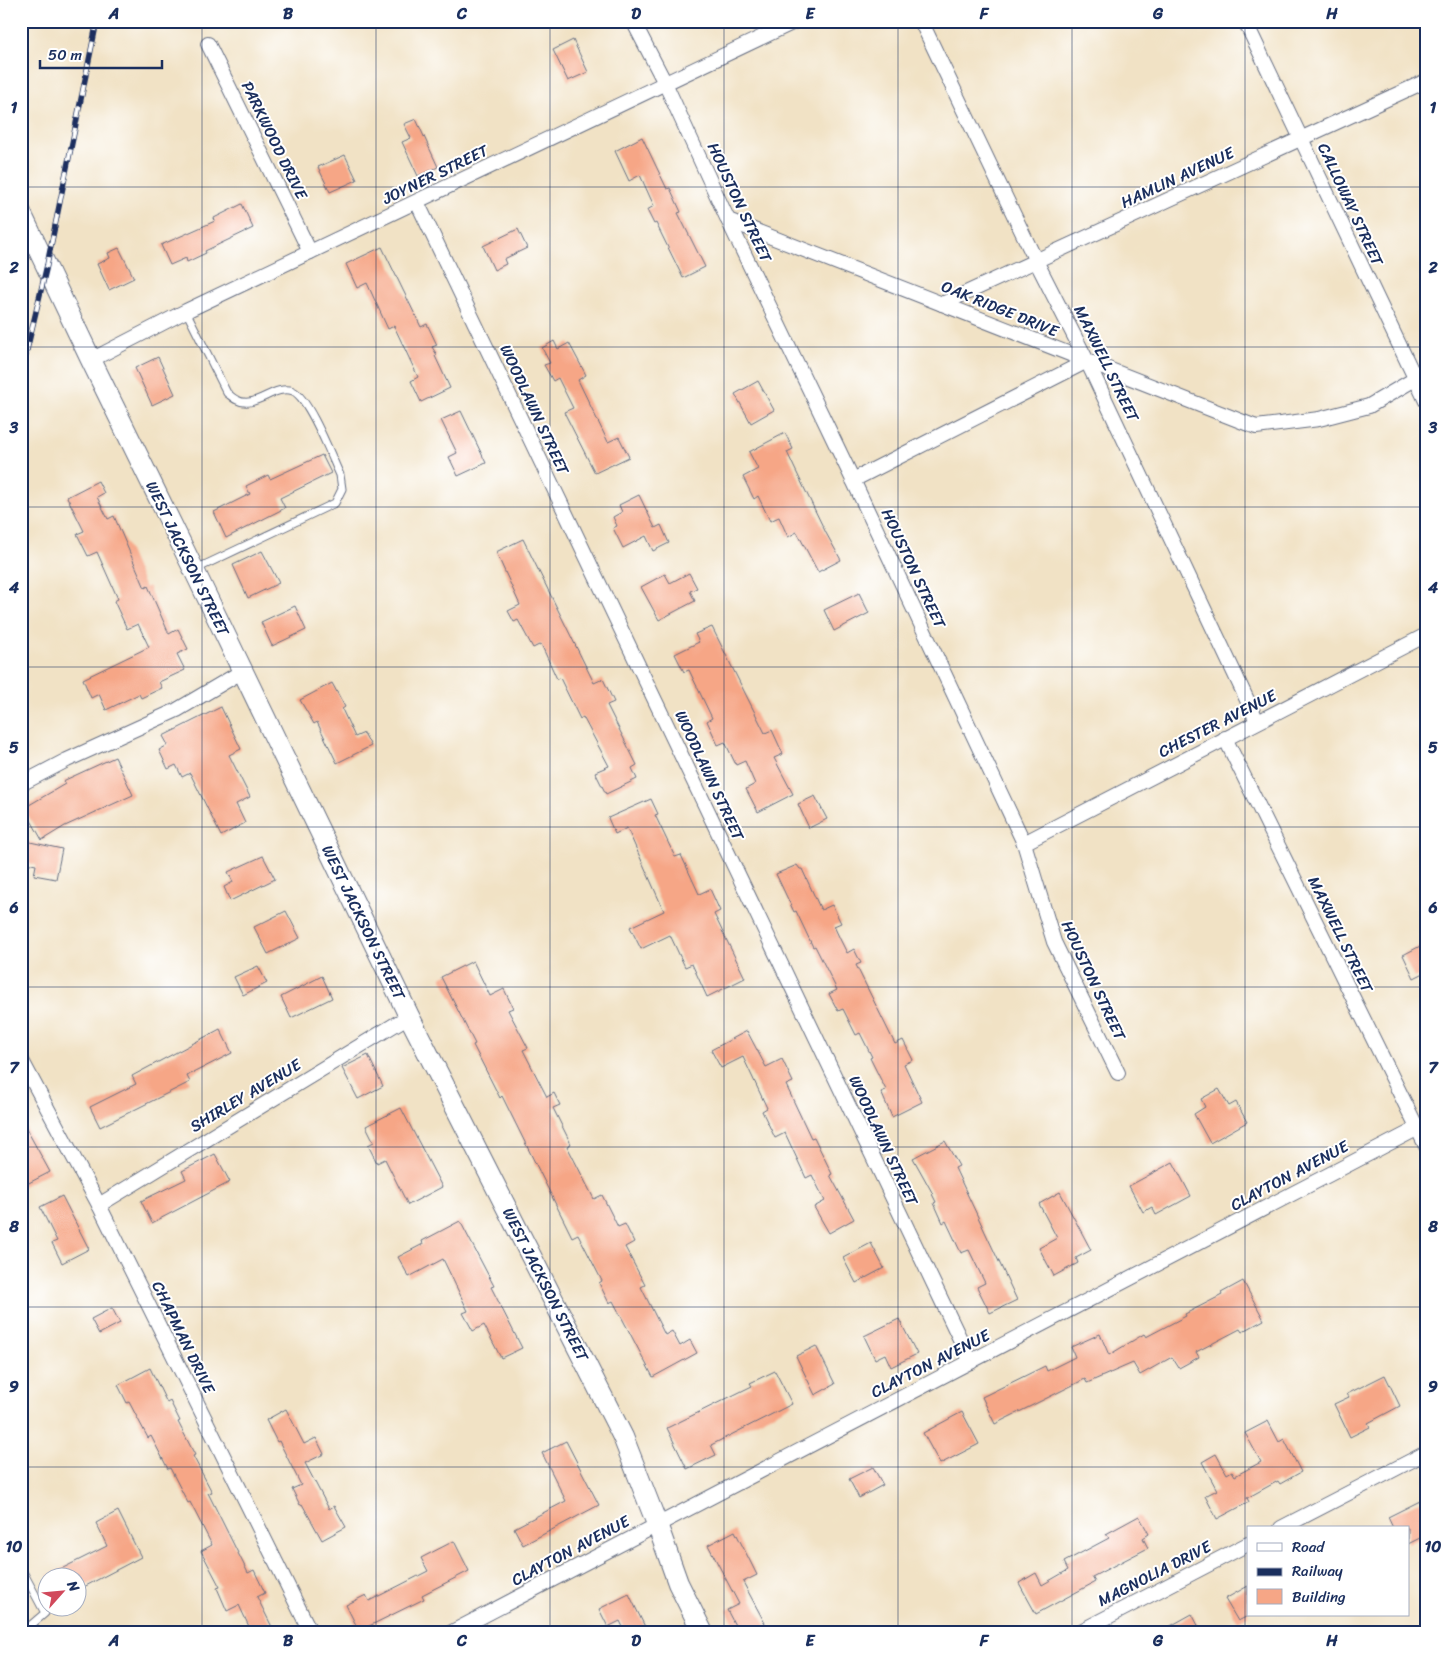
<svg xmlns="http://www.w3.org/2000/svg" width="1447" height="1654" font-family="Sriracha,sans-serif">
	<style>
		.green { fill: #a6d685; stroke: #608272 }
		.building { fill: #f6a686 }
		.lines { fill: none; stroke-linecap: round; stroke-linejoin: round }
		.lane-casing { stroke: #666e82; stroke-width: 9 }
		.street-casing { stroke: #666e82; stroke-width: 16 }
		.secondary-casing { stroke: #666e82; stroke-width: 22 }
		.lane { stroke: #fff; stroke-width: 7 }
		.street { stroke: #fff; stroke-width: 14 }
		.secondary { stroke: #fff; stroke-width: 20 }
		.rail-casing { stroke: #1b2f5e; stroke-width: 5.5 }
		.rail { stroke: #fff; stroke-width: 4; stroke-dasharray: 11; stroke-linecap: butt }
		.grid { fill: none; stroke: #1b2f5e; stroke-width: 1; stroke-opacity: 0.55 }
		.labels { text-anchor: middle; stroke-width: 4; stroke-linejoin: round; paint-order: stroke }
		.street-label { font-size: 16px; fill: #1b2f5e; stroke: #fff }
		.neatline { fill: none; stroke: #1b2f5e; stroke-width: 2 }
		.grid-label { font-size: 16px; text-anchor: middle; font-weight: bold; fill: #1b2f5e }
	</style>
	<rect width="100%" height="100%" fill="#fff"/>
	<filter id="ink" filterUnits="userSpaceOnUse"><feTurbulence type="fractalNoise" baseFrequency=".02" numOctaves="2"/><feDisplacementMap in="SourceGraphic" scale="10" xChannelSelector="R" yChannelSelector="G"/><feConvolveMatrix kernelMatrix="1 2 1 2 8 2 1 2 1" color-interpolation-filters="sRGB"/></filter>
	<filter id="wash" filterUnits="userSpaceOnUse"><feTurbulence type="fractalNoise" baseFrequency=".0096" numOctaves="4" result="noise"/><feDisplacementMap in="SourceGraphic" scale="20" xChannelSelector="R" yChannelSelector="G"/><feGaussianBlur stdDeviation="1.12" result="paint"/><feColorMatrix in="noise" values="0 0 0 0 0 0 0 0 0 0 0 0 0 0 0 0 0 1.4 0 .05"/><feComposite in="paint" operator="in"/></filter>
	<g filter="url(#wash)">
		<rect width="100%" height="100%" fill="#f1e2c5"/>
		<polygon class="green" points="319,21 354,21 337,31"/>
		<g id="blocks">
			<g class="building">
				<polygon points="573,40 588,72 568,81 553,50"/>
				<polygon points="416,119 438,167 418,176 402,142 411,138 404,124"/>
				<polygon points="642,137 667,189 670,188 681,212 678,213 705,267 683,278 656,223 654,224 647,210 654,206 640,175 629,181 615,151"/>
				<polygon points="345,155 357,180 330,192 318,167"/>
				<polygon points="242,204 253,228 205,251 206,253 187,262 186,258 170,265 161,245 215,221 214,218"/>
				<polygon points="518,229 527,248 504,259 506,264 494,270 483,246"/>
				<polygon points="382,247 421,327 427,324 437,345 432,347 437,355 435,356 450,388 421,402 411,381 418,377 394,326 388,329 367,283 357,288 346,264"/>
				<polygon points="119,248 134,278 109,290 97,264 110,258 108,253"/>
				<polygon points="554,341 558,349 569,343 586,375 578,380 608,442 619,437 629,457 595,473 564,412 573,408 558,378 553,381 544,365 550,363 542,348"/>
				<polygon points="158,357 175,394 152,405 135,368"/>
				<polygon points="758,381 774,410 751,423 735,394"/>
				<polygon points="461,411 486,463 458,476 449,457 457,453 441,420"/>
				<polygon points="785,433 793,449 787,452 794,467 826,533 841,560 818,572 797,532 788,537 779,517 770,521 758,496 754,499 743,477 758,469 749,452"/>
				<polygon points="322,455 331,473 280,498 285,508 226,538 214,512 250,494 246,486 268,475 270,479"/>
				<polygon points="98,481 104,493 97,497 108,519 114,516 145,588 148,586 169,634 178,629 188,649 177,654 185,670 159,682 162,688 141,698 139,694 106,710 99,694 91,698 83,679 149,647 138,624 127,629 114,601 118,599 97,552 88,556 77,534 84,531 67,497"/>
				<polygon points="639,495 655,528 661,525 669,543 653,551 646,536 623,548 613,528 617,526 613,517 622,512 619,505"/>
				<polygon points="523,539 594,683 603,679 614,702 607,705 637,765 632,768 637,779 606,794 595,772 609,766 583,717 580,719 560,678 557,679 541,644 533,648 518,620 514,622 508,611 520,605 496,552"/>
				<polygon points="262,551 279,583 248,598 233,565"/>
				<polygon points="689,573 697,588 690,591 695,601 659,620 641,587 665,574 670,583"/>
				<polygon points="859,593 869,613 834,631 824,610"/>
				<polygon points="295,606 306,630 272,646 261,622"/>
				<polygon points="712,627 765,733 772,730 783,754 774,758 793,794 758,812 746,789 755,784 745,761 736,765 725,742 718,745 707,721 712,718 689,670 684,672 675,654 699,642 695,634"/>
				<polygon points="332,683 345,707 342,709 355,737 364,733 371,746 337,763 317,722 314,724 300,700"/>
				<polygon points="221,707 241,749 229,755 250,797 236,804 245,823 221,836 190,773 182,777 176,765 168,769 159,750 168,745 163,736"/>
				<polygon points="115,757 133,795 65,826 42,840 24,808 65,784 63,781"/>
				<polygon points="815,796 827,819 809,828 798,804"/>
				<polygon points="651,799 658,814 655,815 675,857 681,855 699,894 710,889 720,911 714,914 745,978 707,997 692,964 685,967 670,935 641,949 630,927 664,911 627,828 615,834 608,818"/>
				<polygon points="21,840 62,849 56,879 34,875 36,865 21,862"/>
				<polygon points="263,856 275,879 230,901 224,887 233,882 228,872"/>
				<polygon points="797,865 800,869 802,869 821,910 832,905 841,923 834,926 840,939 847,953 854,949 861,963 856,965 895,1044 903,1040 913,1060 904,1064 922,1102 892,1117 881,1092 886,1090 870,1058 872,1057 860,1033 856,1035 843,1009 838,1011 829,994 837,990 815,946 813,947 796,911 794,912 776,874"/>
				<polygon points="286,911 300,938 268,954 254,927"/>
				<polygon points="1426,943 1426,972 1414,978 1403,955"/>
				<polygon points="473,961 490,996 504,989 513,1008 508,1010 528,1048 523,1050 547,1097 554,1093 560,1105 553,1108 571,1144 567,1146 594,1199 602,1195 618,1227 625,1224 634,1242 625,1247 645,1285 641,1287 665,1335 672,1331 680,1346 690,1340 697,1353 653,1377 613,1301 609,1303 599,1283 602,1281 578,1234 572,1237 502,1096 500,1098 473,1045 475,1044 441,977"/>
				<polygon points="258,966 267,983 243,995 234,977"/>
				<polygon points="322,976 332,998 291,1018 281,997"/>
				<polygon points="220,1029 232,1053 187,1076 190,1082 100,1127 90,1107 136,1084 132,1076"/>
				<polygon points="747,1031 766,1067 782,1059 793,1082 786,1085 811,1138 814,1137 832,1174 830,1175 854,1219 829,1233 814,1207 825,1201 812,1175 806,1178 785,1133 775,1138 762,1111 767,1108 743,1057 721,1068 711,1050"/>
				<polygon points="368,1055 383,1086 358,1099 342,1068"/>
				<polygon points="1219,1089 1229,1106 1236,1102 1247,1122 1210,1143 1194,1114 1205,1107 1201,1099"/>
				<polygon points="401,1108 442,1187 408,1205 385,1159 377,1163 368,1145 374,1142 366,1126"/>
				<polygon points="21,1119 50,1172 21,1187"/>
				<polygon points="945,1141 959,1166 955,1168 1017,1300 990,1313 977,1287 985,1283 969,1250 961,1253 946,1221 943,1223 934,1203 936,1202 932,1194 933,1194 913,1158"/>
				<polygon points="215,1154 230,1182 152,1223 141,1201 186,1179 182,1171"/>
				<polygon points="1173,1162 1191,1196 1156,1215 1152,1207 1143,1212 1129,1186"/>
				<polygon points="1060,1192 1091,1250 1076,1258 1078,1263 1054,1276 1039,1248 1057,1238 1039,1204"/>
				<polygon points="62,1196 89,1249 62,1263 52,1243 57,1241 40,1207"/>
				<polygon points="460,1221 494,1286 491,1287 522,1348 501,1358 484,1325 473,1331 463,1313 468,1311 443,1259 409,1277 398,1257 423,1244 422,1241"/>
				<polygon points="871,1243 884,1268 856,1283 843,1258"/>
				<polygon points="1243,1281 1264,1320 1242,1332 1240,1329 1196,1352 1199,1357 1179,1368 1172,1357 1140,1375 1133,1363 1087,1383 1085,1379 995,1424 982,1397 1045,1366 1047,1371 1075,1357 1071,1347 1100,1334 1109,1355 1144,1334 1146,1337 1186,1316 1185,1314 1222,1295 1221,1293"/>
				<polygon points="112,1308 120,1323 99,1334 91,1319"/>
				<polygon points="899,1319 917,1354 891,1367 885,1354 875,1359 864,1336"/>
				<polygon points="816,1346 835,1384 815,1395 796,1356"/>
				<polygon points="150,1368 167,1403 170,1401 180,1421 178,1422 195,1455 193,1456 212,1492 208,1493 248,1573 254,1570 265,1593 257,1597 275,1633 252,1633 239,1605 227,1611 217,1588 220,1587 201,1551 212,1545 190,1502 188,1503 170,1468 168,1469 151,1436 148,1438 129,1402 127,1403 118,1385"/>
				<polygon points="775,1371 792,1404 711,1445 716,1455 687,1469 667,1428 752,1386 750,1383"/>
				<polygon points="1385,1375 1400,1406 1368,1423 1370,1427 1350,1437 1334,1404 1349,1397 1347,1394"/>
				<polygon points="286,1409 304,1444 316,1438 324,1454 305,1463 329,1509 334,1506 346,1527 322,1540 302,1504 300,1505 292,1489 301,1485 279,1441 277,1442 266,1420"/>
				<polygon points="962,1412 979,1444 940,1464 923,1433"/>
				<polygon points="1268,1421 1279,1442 1284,1439 1301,1472 1280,1484 1278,1481 1247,1498 1249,1502 1217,1519 1205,1496 1217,1490 1202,1462 1216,1454 1227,1474 1232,1471 1235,1476 1261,1462 1245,1433"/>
				<polygon points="566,1441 599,1505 523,1545 514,1528 566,1501 542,1453"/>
				<polygon points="873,1467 883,1485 859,1498 849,1479"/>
				<polygon points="1422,1500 1426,1507 1426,1535 1408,1544 1408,1528 1393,1528 1388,1517"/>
				<polygon points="118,1511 141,1557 78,1590 78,1576 47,1576 107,1546 96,1523"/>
				<polygon points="1139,1516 1149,1534 1143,1538 1148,1548 1092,1577 1095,1582 1036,1614 1019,1583 1036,1573 1042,1585 1068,1570 1064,1562 1109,1538 1106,1534"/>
				<polygon points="735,1531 757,1575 743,1582 767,1627 755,1633 739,1633 727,1610 739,1604 708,1545"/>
				<polygon points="454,1541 469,1571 422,1595 424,1599 359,1631 346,1605 366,1595 369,1601 428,1571 421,1558"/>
				<polygon points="1248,1586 1248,1616 1238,1621 1225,1599"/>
				<polygon points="629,1594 648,1633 626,1633 620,1621 608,1627 599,1609"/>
				<polygon points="1192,1614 1202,1633 1158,1633"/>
			</g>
		</g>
	</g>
	<g filter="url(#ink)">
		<use href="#blocks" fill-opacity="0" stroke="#666e82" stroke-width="1"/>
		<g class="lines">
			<g class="lane-casing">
				<g id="lane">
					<path d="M186 311 227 393C230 395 234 399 237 400 255 410 274 384 293 391 309 398 332 458 340 475L342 489 335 503 194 570"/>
					<polyline points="21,1568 45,1613 31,1625 21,1630"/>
				</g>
			</g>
			<g class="street-casing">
				<g id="street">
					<polyline points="633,21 665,83 728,220 853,480 1024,843 1054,942 1118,1073"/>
					<polyline points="921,21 1036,261 1087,361 1257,721"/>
					<polyline points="1245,21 1426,401"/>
					<polyline points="208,44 310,252"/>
					<polyline points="417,202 971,1362"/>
					<polyline points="728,220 1256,427 1319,419 1369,406 1415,379 1426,367"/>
					<polyline points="942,304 1426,81"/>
					<polyline points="91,360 186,311 796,21"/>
					<polyline points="853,480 1087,361"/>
					<polyline points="1225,738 1426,1146"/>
					<polyline points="21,784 67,760 177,710 243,671"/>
					<polyline points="1024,843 1426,635"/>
					<polyline points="21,1059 99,1205 311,1633"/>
					<polyline points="99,1205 409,1016"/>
					<polyline points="1281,1528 1426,1453"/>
					<polyline points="450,1633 1426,1124"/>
					<polyline points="1077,1633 1248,1544"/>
				</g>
			</g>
			<g class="secondary-casing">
				<polyline id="secondary" points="21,213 91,360 194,570 409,1016 623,1437 657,1524 678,1583 703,1633"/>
			</g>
			<use href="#lane" class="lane"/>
			<use href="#street" class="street"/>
			<use href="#secondary" class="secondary"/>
			<g class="rail-casing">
				<polyline id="rail" points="21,375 47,265 97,21"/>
			</g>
			<use href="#rail" class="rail"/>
		</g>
	</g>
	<path class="grid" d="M202 21V1633M376 21V1633M550 21V1633M724 21V1633M898 21V1633M1072 21V1633M1245 21V1633M21 187H1426M21 347H1426M21 507H1426M21 667H1426M21 827H1426M21 987H1426M21 1147H1426M21 1307H1426M21 1467H1426"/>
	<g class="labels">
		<g class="street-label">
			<text transform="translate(275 140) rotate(64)" y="6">PARKWOOD DRIVE</text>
			<text transform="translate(435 174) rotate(-26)" y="6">JOYNER STREET</text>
			<text transform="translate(1177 177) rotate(-25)" y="6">HAMLIN AVENUE</text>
			<text transform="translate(740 202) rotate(65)" y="6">HOUSTON STREET</text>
			<text transform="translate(1351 204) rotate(65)" y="6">CALLOWAY STREET</text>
			<text transform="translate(1000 308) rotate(22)" y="6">OAK RIDGE DRIVE</text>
			<text transform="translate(1107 363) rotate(64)" y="6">MAXWELL STREET</text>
			<text transform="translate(535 409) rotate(65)" y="6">WOODLAWN STREET</text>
			<text transform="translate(188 558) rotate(64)" y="6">WEST JACKSON STREET</text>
			<text transform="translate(914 568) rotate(65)" y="6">HOUSTON STREET</text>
			<text transform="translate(1217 723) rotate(-27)" y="6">CHESTER AVENUE</text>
			<text transform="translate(710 775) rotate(65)" y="6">WOODLAWN STREET</text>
			<text transform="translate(364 922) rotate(64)" y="6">WEST JACKSON STREET</text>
			<text transform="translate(1341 934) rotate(64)" y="6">MAXWELL STREET</text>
			<text transform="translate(1094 980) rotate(65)" y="6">HOUSTON STREET</text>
			<text transform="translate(245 1095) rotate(-31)" y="6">SHIRLEY AVENUE</text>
			<text transform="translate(884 1140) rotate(65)" y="6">WOODLAWN STREET</text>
			<text transform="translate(1289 1175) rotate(-28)" y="6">CLAYTON AVENUE</text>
			<text transform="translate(546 1284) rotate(63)" y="6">WEST JACKSON STREET</text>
			<text transform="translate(184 1337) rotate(64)" y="6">CHAPMAN DRIVE</text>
			<text transform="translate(930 1363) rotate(-27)" y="6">CLAYTON AVENUE</text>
			<text transform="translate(570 1550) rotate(-28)" y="6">CLAYTON AVENUE</text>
			<text transform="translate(1154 1573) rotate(-27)" y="6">MAGNOLIA DRIVE</text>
		</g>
	</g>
	<rect width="1447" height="1654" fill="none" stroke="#fff" stroke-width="55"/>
	<rect x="1247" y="1526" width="162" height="90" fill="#ffffff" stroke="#a4acbf"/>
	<rect x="1257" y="1543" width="25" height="8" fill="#ffffff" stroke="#a4acbf"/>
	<text x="1292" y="1552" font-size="15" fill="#1b2f5e">Road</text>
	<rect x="1257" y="1568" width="25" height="8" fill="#1b2f5e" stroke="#a4acbf"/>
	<text x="1292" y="1576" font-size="15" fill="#1b2f5e">Railway</text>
	<rect x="1257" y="1589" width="25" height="15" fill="#f6a686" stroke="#a4acbf"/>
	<text x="1292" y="1602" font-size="15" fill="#1b2f5e">Building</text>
	<g transform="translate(62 1592) rotate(63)"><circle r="24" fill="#ffffff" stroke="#a4acbf"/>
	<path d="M0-4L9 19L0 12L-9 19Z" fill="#d1495b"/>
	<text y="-8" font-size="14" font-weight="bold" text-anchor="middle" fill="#1b2f5e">N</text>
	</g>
	<path d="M40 60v8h122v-8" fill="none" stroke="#1b2f5e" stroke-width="2.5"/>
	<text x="48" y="60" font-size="15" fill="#1b2f5e" stroke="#ffffff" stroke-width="4" paint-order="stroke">50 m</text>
	<rect x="28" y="28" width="1392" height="1598" class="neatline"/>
	<g class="grid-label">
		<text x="114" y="19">A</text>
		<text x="288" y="19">B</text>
		<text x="462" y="19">C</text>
		<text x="636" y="19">D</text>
		<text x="810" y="19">E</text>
		<text x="984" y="19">F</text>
		<text x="1158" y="19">G</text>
		<text x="1332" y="19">H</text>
		<text x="14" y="113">1</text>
		<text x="1433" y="113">1</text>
		<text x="14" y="273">2</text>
		<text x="1433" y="273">2</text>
		<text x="14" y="433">3</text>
		<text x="1433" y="433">3</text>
		<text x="14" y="593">4</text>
		<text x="1433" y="593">4</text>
		<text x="14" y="753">5</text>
		<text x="1433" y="753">5</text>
		<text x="14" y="913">6</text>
		<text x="1433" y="913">6</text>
		<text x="14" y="1073">7</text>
		<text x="1433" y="1073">7</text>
		<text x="14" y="1232">8</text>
		<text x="1433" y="1232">8</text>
		<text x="14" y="1392">9</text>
		<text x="1433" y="1392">9</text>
		<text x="14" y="1552">10</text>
		<text x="1433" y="1552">10</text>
		<text x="114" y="1646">A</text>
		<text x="288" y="1646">B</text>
		<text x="462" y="1646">C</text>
		<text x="636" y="1646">D</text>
		<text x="810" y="1646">E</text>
		<text x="984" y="1646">F</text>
		<text x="1158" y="1646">G</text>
		<text x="1332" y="1646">H</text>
	</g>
</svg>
